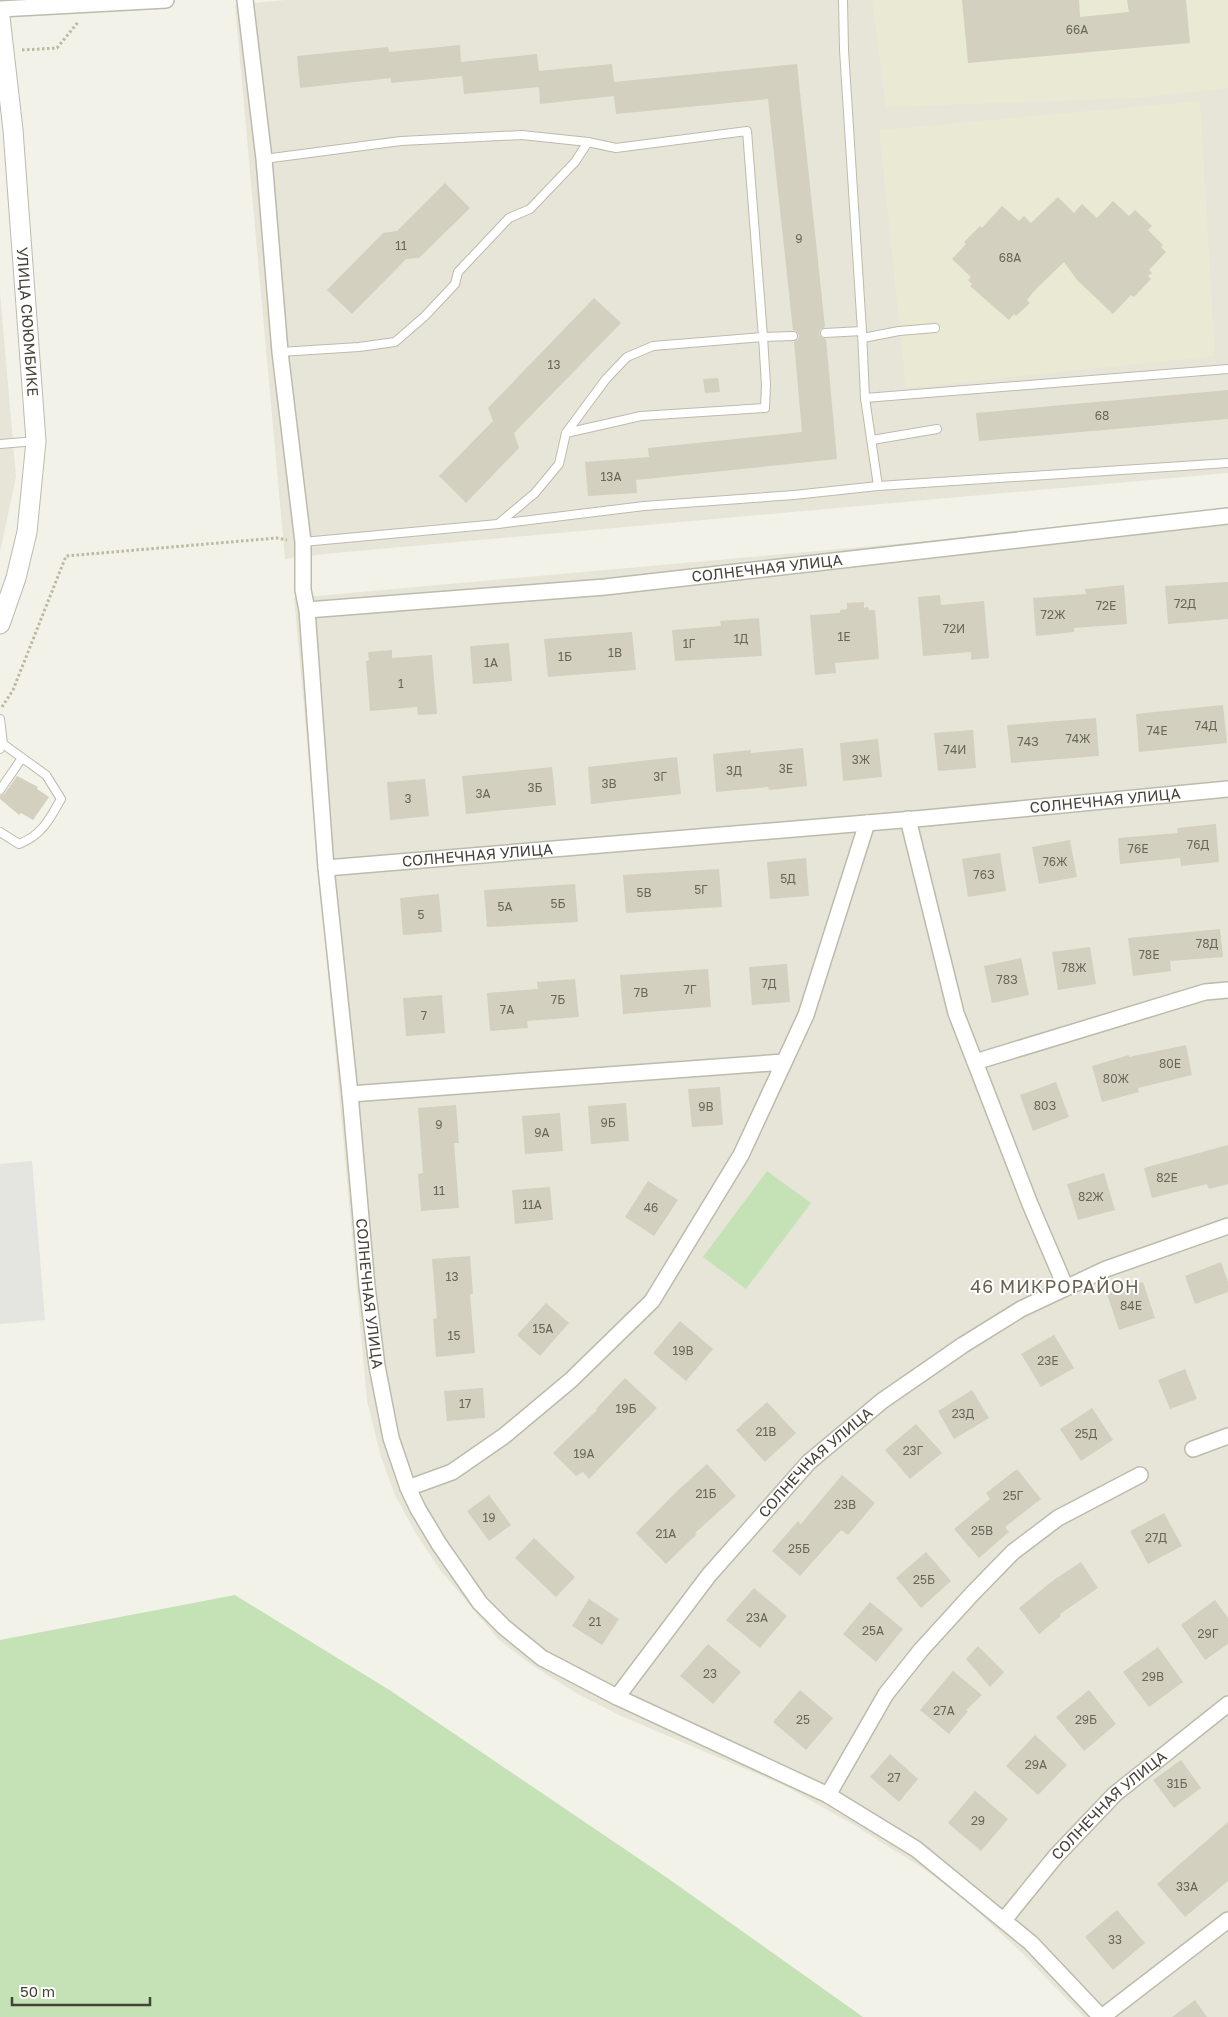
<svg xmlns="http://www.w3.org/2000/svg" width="1228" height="2017" font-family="'Golos Text',sans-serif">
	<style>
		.residential { fill: #e6e5d7 }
		.education { fill: #eae9d4 }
		.green { fill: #c4e2b6 }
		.parking { fill: #e4e4e0 }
		.building { fill: #d3d0bf }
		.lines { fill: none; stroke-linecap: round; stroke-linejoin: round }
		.service-casing { stroke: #bdbbac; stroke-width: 10 }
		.minor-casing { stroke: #bdbbac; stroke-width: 18 }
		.tertiary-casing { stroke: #bdbbac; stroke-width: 21 }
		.path { stroke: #bdb99f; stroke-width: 3; stroke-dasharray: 2.5 2.5; stroke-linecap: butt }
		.service { stroke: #fff; stroke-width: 8 }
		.minor { stroke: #fff; stroke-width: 15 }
		.tertiary { stroke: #fff; stroke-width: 19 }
		.labels { text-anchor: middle; stroke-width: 4; stroke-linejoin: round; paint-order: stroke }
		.number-label { font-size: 12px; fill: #68665a }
		.street-label { font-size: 15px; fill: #454338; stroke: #fff }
		.quarter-label { font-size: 18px; letter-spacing: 1px; fill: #676350; stroke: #fff }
	</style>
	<rect width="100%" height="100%" fill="#f2f2e9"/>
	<g class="residential">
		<polygon points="285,0 1228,0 1228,473 324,554 285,559 235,5"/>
		<polygon points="0,292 16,477 0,552"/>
		<polygon points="1228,514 1228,2017 1084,2017 1023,1954 964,1899 924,1869 854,1825 785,1786 621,1716 578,1694 533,1666 498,1639 441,1571 415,1532 395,1495 381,1457 367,1401 294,598"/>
	</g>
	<g class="education">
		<polygon points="872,0 1228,0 1228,88 1136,98 886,107"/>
		<polygon points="1200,101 1215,356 906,388 879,130"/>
	</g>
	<g class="green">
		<polygon points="767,1171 811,1203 746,1289 703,1257"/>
		<polygon points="235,1595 391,1691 666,1877 863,2017 0,2017 0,1640"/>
	</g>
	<polygon class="parking" points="32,1161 45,1320 0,1324 0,1164"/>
	<g class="building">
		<polygon points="962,0 1079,0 1080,17 1129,12 1127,0 1186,0 1190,43 968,63"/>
		<polygon points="460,45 461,62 537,54 539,71 612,64 614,82 797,64 825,327 820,330 819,334 822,338 826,339 837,459 636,480 637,493 588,496 585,462 649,457 648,448 802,432 794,342 798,339 799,335 796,331 793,330 768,99 616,114 614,96 540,104 539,87 464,94 462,76 391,83 391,78 300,88 297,56 388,47 389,52"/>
		<polygon points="445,183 470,208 419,258 406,259 352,314 327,290 383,233 397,231"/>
		<polygon points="1058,197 1074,213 1082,204 1097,218 1113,201 1129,216 1135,210 1152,226 1148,230 1163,245 1161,247 1166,252 1149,270 1152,273 1148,276 1151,279 1134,297 1131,295 1113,314 1077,280 1064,262 1034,291 1027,300 1030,303 1016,316 1014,314 1009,320 970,286 972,284 968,280 971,277 952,259 966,244 964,242 980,226 982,228 1002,206 1019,221 1024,216 1031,223"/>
		<polygon points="594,298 621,323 514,433 519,448 466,503 439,476 493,421 488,408"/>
		<polygon points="718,378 720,392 705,393 703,379"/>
		<polygon points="1228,390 1228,419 979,441 976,413"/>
		<polygon points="1228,582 1228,619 1168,624 1165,586"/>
		<polygon points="1124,585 1127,624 1074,628 1074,632 1036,636 1033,598 1086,594 1085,589"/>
		<polygon points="940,595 941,605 984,601 989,658 971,660 971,652 923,656 918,597"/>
		<polygon points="864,602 864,608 868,607 869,610 875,610 879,659 835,663 836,673 815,675 810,615 840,613 840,610 847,609 847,603"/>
		<polygon points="759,618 762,656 675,661 672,630 721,626 720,621"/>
		<polygon points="632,632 636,670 548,677 544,639"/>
		<polygon points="509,643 512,681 473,684 470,646"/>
		<polygon points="392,650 392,658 432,655 437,714 418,715 417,707 370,711 366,661 369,660 368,652"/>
		<polygon points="1223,705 1227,743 1139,752 1136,714"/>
		<polygon points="1096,718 1099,756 1011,763 1007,725"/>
		<polygon points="973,730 976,768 938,771 934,733"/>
		<polygon points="878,739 882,777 843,781 840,743"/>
		<polygon points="803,748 807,786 769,790 768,787 716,792 713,754 751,750 751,753"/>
		<polygon points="677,757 681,794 591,804 588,767"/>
		<polygon points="552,767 556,805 466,814 462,776"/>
		<polygon points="17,776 38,787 37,789 49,797 33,820 21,813 19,815 0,799 0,796 5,793"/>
		<polygon points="425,779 429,816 390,820 387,782"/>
		<polygon points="1216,824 1219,862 1181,866 1180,858 1120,864 1118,838 1178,833 1177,828"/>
		<polygon points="1070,840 1077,877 1039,884 1032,847"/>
		<polygon points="1000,853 1006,891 968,897 962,859"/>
		<polygon points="806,858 809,896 770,899 767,862"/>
		<polygon points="719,869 722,907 626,913 623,875"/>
		<polygon points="575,884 578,922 487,927 484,890"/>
		<polygon points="439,894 442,932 403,935 400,898"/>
		<polygon points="1220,929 1223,957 1170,961 1171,971 1133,976 1128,938"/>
		<polygon points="1090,947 1096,984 1058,990 1052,952"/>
		<polygon points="1021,958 1029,995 992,1003 984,966"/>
		<polygon points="787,964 790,1002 752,1005 749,967"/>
		<polygon points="708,969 711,1007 623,1014 620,975"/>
		<polygon points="575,979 579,1017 527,1021 528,1028 490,1031 487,993 538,989 537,982"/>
		<polygon points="442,995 445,1033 406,1036 403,998"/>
		<polygon points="1186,1045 1192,1075 1138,1088 1139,1092 1102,1102 1092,1066 1129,1055 1129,1057"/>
		<polygon points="1056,1082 1069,1117 1033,1131 1020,1095"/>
		<polygon points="720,1087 723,1125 692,1127 688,1089"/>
		<polygon points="626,1103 629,1141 591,1144 588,1106"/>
		<polygon points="456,1105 459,1143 454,1143 459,1208 421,1211 418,1174 423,1173 418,1108"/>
		<polygon points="560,1113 563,1151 525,1154 522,1116"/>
		<polygon points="1228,1145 1228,1184 1209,1189 1207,1184 1152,1198 1144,1168"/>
		<polygon points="1104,1173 1115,1210 1078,1220 1067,1184"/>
		<polygon points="648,1181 678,1200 654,1236 625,1217"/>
		<polygon points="550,1187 553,1220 515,1224 512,1190"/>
		<polygon points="470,1256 473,1294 470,1294 475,1353 436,1357 433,1319 437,1318 432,1259"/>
		<polygon points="1221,1262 1228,1282 1228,1292 1195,1304 1185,1276"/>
		<polygon points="1143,1282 1155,1318 1119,1330 1107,1294"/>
		<polygon points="546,1303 569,1323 540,1356 517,1335"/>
		<polygon points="680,1321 713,1349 686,1381 653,1353"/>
		<polygon points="1054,1335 1074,1368 1041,1387 1021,1354"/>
		<polygon points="1185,1369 1197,1399 1170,1409 1158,1380"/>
		<polygon points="625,1378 657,1408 589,1479 583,1472 576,1476 553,1453 597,1410 596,1409"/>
		<polygon points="483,1388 485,1418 447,1421 444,1391"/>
		<polygon points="972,1390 989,1418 954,1439 938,1411"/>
		<polygon points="767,1402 796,1433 765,1462 736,1430"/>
		<polygon points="1092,1408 1113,1440 1081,1461 1060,1429"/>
		<polygon points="916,1424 942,1453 910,1479 885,1450"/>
		<polygon points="707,1464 736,1496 695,1533 697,1534 666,1564 636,1533 676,1492"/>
		<polygon points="1017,1469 1041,1499 1005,1527 1009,1532 979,1558 954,1529 990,1499 986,1493"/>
		<polygon points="842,1475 875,1503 848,1535 841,1530 800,1576 772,1551 798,1521 801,1524"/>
		<polygon points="489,1495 511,1525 489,1541 467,1511"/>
		<polygon points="1164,1513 1182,1546 1148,1564 1130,1531"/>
		<polygon points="534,1538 575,1577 556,1597 515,1558"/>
		<polygon points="926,1552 951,1581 921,1608 896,1578"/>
		<polygon points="1081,1562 1098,1588 1060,1614 1061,1616 1039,1634 1019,1608 1055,1579"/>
		<polygon points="754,1588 787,1616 760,1648 726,1620"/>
		<polygon points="589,1599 619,1619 602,1645 572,1626"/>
		<polygon points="1215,1600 1228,1618 1228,1644 1205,1660 1181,1625"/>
		<polygon points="870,1602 903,1629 876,1662 843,1634"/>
		<polygon points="708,1644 741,1672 713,1704 680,1676"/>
		<polygon points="978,1646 1004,1672 990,1687 966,1659"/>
		<polygon points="1158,1647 1183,1682 1149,1707 1123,1672"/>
		<polygon points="953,1671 982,1695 966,1710 968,1711 949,1734 920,1710"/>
		<polygon points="800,1690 833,1718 806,1750 773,1722"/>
		<polygon points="1089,1690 1116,1724 1084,1751 1056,1717"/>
		<polygon points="1035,1735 1067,1765 1038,1795 1006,1766"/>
		<polygon points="890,1754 918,1779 899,1802 870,1777"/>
		<polygon points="1181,1760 1201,1788 1174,1808 1153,1780"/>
		<polygon points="975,1791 1008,1819 981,1851 948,1823"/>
		<polygon points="1228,1822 1228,1881 1185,1917 1157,1884"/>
		<polygon points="1117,1910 1145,1943 1113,1970 1085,1937"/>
		<polygon points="1195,2000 1207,2017 1172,2017"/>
	</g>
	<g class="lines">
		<g class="service-casing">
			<g id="service">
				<polyline points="843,0 844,50 862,331"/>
				<polyline points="264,159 401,141 522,135 588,142 616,148 747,131 763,337 793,336"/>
				<polyline points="825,333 862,331 865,398 878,486"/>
				<polyline points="863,338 899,331 935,328"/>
				<polyline points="280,352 359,347 395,342 425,316 455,284 458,272 509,218 530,209 575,162 588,142"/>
				<polyline points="865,398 1228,369"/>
				<polyline points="872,440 937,429"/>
				<polyline points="0,444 36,441"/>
				<polyline points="498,524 535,493 559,464 566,433 606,379 627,357 653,346 763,337 766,385 765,408 641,416 566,433"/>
				<polyline points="303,542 498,524 644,506 794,495 878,486 1228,463"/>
				<polyline points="0,719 3,744 0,749"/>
				<polyline points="0,790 22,758"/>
				<path d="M0 832 19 844C42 835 49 820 61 799L46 775 3 744"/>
			</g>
		</g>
		<g class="minor-casing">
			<g id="minor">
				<path id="s1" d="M245 0 264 159 280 352 303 542V590L307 610 326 868 350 1094 367 1286 377 1366 391 1438 408 1488 418 1509 439 1544 480 1603 504 1627 542 1658 617 1697 828 1795 916 1849 1031 1943 1101 2017"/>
				<polyline points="0,9 166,0"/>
				<path id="s2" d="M307 610 605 587 1228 516"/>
				<polyline points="908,819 956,1013 1030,1204 1066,1288"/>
				<path id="s3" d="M326 868 926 818 1228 789"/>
				<polyline points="975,1062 1205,992 1228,990"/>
				<polyline points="350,1094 784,1062"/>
				<polyline points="1193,1449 1228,1436"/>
				<polyline points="408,1488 452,1472 504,1436 571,1380 652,1301 741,1155 806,1015 867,823"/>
				<path id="s4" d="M617 1697 709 1575 809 1462 882 1401 963 1345 1021 1309 1106 1269 1228 1226"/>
				<polyline points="828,1795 886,1694 921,1650 972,1594 1013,1552 1058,1518 1140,1475"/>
				<path id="s5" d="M1004 1920 1056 1856 1115 1794 1228 1704"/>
				<polyline points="1102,2017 1228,1920"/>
			</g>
		</g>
		<g class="tertiary-casing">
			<g id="tertiary">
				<path id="s6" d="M0 17 13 130 36 441 27 532 16 578 0 624"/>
			</g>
		</g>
		<g class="path">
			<polyline points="22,50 57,48 79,21"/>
			<polyline points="2,707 13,690 66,556 277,538 287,540"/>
		</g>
		<use href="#service" class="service"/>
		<use href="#minor" class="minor"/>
		<use href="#tertiary" class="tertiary"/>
	</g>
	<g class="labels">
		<g class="number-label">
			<text x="1077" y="34">66А</text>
			<text x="799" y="243">9</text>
			<text x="401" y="250">11</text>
			<text x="1010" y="262">68А</text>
			<text x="554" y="369">13</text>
			<text x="1102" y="420">68</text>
			<text x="611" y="481">13А</text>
			<text x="1185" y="608">72Д</text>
			<text x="1106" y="610">72Е</text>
			<text x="1053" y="619">72Ж</text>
			<text x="954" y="633">72И</text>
			<text x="844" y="641">1Е</text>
			<text x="741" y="643">1Д</text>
			<text x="689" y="648">1Г</text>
			<text x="615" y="657">1В</text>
			<text x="565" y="661">1Б</text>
			<text x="491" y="667">1А</text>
			<text x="401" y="688">1</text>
			<text x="1206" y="730">74Д</text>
			<text x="1157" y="735">74Е</text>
			<text x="1078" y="743">74Ж</text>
			<text x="1028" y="746">74З</text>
			<text x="955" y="754">74И</text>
			<text x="861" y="764">3Ж</text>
			<text x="786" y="773">3Е</text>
			<text x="734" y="775">3Д</text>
			<text x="660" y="781">3Г</text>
			<text x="609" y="788">3В</text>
			<text x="535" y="792">3Б</text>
			<text x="483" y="798">3А</text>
			<text x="408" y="803">3</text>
			<text x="1198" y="849">76Д</text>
			<text x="1138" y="853">76Е</text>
			<text x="1055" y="866">76Ж</text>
			<text x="984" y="879">76З</text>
			<text x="788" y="883">5Д</text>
			<text x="701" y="894">5Г</text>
			<text x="644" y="897">5В</text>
			<text x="558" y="908">5Б</text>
			<text x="505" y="911">5А</text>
			<text x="421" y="919">5</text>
			<text x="1207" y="948">78Д</text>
			<text x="1149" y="959">78Е</text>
			<text x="1074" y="972">78Ж</text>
			<text x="1007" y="984">78З</text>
			<text x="769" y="988">7Д</text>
			<text x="690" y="994">7Г</text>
			<text x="641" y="997">7В</text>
			<text x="558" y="1004">7Б</text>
			<text x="507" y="1014">7А</text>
			<text x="424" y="1020">7</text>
			<text x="1170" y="1068">80Е</text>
			<text x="1116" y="1083">80Ж</text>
			<text x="1045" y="1110">80З</text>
			<text x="706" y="1111">9В</text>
			<text x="608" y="1127">9Б</text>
			<text x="439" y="1129">9</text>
			<text x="542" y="1137">9А</text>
			<text x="1167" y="1182">82Е</text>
			<text x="439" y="1195">11</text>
			<text x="1091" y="1201">82Ж</text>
			<text x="532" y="1209">11А</text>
			<text x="651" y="1212">46</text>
			<text x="452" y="1281">13</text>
			<text x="1131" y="1310">84Е</text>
			<text x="543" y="1333">15А</text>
			<text x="454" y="1340">15</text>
			<text x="683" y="1355">19В</text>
			<text x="1048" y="1365">23Е</text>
			<text x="465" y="1408">17</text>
			<text x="626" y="1413">19Б</text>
			<text x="963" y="1418">23Д</text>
			<text x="766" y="1436">21В</text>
			<text x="1086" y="1438">25Д</text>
			<text x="913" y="1455">23Г</text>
			<text x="584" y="1458">19А</text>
			<text x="706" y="1498">21Б</text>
			<text x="1013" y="1500">25Г</text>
			<text x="845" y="1509">23В</text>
			<text x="489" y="1522">19</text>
			<text x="982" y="1535">25В</text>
			<text x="666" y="1538">21А</text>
			<text x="1156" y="1542">27Д</text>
			<text x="799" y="1553">25Б</text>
			<text x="924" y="1584">25Б</text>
			<text x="757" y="1622">23А</text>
			<text x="595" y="1626">21</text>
			<text x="873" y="1635">25А</text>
			<text x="1208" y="1638">29Г</text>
			<text x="710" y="1678">23</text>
			<text x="1153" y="1681">29В</text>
			<text x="944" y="1715">27А</text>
			<text x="803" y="1724">25</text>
			<text x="1086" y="1724">29Б</text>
			<text x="1036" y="1769">29А</text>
			<text x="894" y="1782">27</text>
			<text x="1177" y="1788">31Б</text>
			<text x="978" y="1825">29</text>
			<text x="1187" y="1891">33А</text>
			<text x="1115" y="1944">33</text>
		</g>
		<g class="street-label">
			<text dy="5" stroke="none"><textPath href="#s6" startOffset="306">УЛИЦА СЮЮМБИКЕ</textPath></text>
			<text dy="5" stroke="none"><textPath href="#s2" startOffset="462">СОЛНЕЧНАЯ УЛИЦА</textPath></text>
			<text dy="5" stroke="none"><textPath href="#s3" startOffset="782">СОЛНЕЧНАЯ УЛИЦА</textPath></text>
			<text dy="5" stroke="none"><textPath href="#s3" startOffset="152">СОЛНЕЧНАЯ УЛИЦА</textPath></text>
			<text dy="5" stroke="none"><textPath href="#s1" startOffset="1300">СОЛНЕЧНАЯ УЛИЦА</textPath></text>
			<text dy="5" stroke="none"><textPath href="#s4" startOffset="308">СОЛНЕЧНАЯ УЛИЦА</textPath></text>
			<text dy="5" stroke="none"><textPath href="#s5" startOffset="156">СОЛНЕЧНАЯ УЛИЦА</textPath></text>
		</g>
		<g class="quarter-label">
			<text x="1055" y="1293">46 МИКРОРАЙОН</text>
		</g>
	</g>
	<path d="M12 1997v8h138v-8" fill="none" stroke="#454338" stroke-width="2.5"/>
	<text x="20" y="1997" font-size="15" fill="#454338" stroke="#ffffff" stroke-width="4" paint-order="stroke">50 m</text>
</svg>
